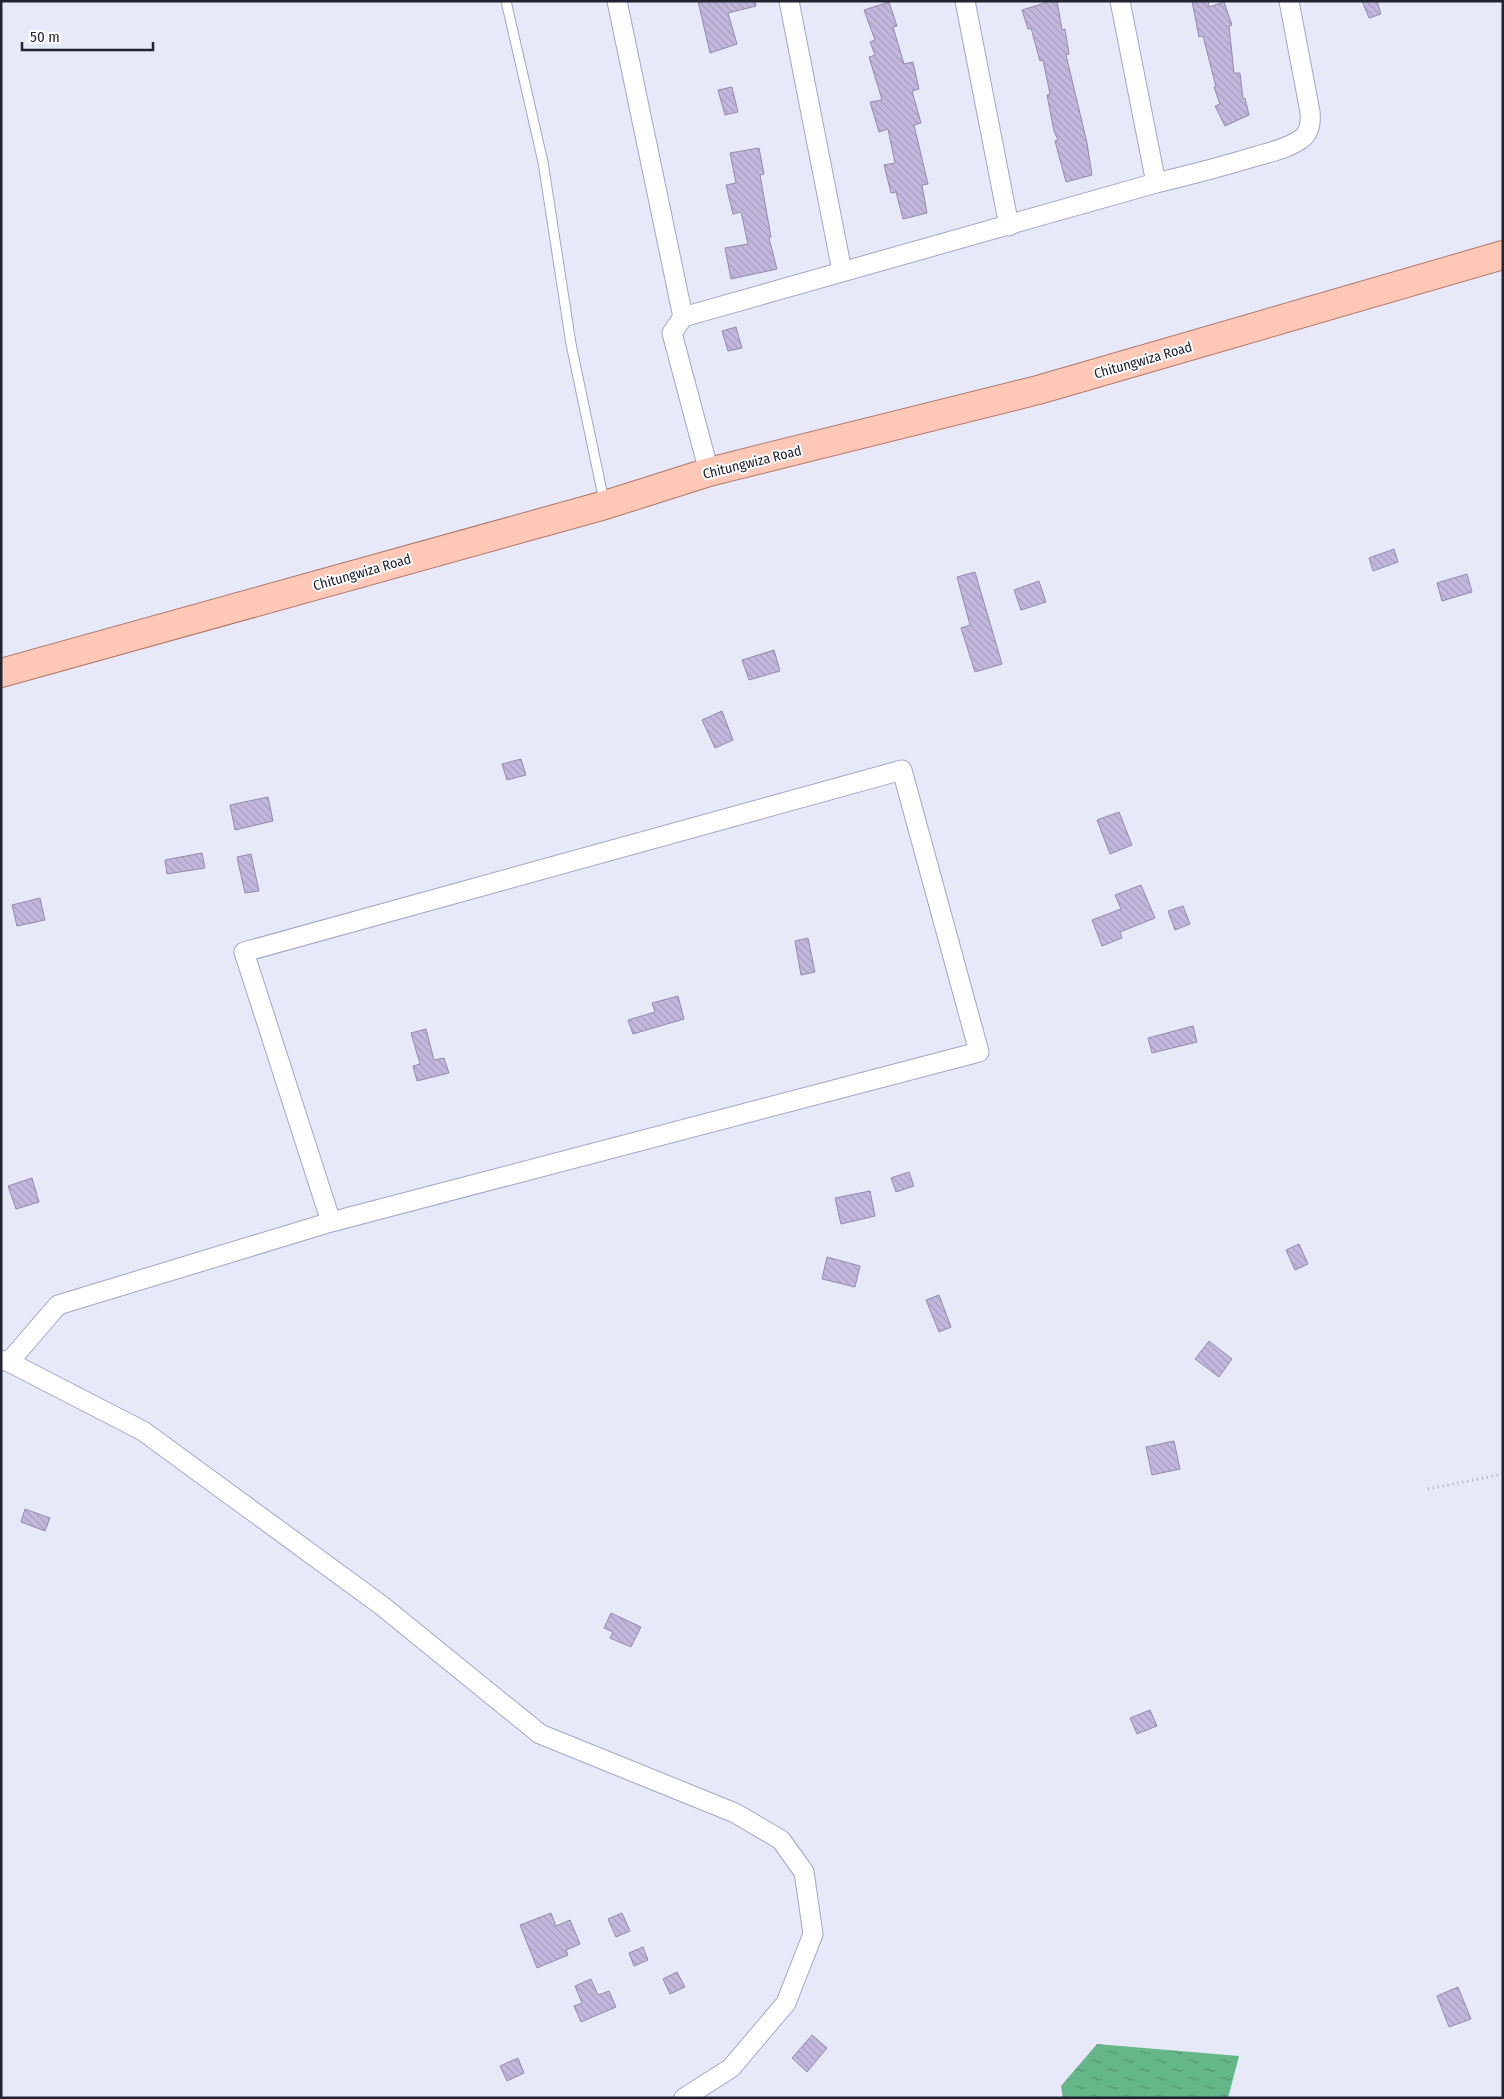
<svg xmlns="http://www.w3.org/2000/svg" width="1504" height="2099" font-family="'Fira Sans Condensed',sans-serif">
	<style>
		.water { fill: url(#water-ripples) }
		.building { fill: url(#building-back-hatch); stroke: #948aad }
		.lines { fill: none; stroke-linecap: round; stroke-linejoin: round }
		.service-casing { stroke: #a1a6ca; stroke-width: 11 }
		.minor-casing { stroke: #a1a6ca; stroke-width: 21 }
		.primary-casing { stroke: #b17668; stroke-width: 30 }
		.path { stroke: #abadbc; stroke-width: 3; stroke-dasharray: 1 4; stroke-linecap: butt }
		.service { stroke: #fff; stroke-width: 9 }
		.minor { stroke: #fff; stroke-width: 19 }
		.primary { stroke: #ffc8b6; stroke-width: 28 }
		.labels { text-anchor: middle; stroke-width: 4; stroke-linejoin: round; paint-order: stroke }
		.street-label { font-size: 14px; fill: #212331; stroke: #fff }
	</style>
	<defs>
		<pattern id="water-ripples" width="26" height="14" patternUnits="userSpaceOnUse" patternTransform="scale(1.25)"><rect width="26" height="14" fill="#65b78a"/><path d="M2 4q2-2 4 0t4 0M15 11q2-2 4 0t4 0" fill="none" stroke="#539471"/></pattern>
		<pattern id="building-back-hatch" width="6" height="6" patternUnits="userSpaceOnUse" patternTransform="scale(1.25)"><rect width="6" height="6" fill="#c2b8dd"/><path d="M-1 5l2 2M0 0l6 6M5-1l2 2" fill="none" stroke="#a69ebe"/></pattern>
	</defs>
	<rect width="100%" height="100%" fill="#e7e9f9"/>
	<polygon class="water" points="1097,2044 1239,2056 1228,2098 1063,2098 1061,2086"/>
	<g class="building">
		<polygon points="698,1 755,1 756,6 728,13 737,44 710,53"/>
		<polygon points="1051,1 1057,1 1062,30 1065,29 1069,54 1066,55 1087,143 1092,175 1066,182 1055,141 1058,140 1054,131 1047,95 1050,94 1043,60 1040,61 1031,28 1028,29 1022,10"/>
		<polygon points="1192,1 1208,1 1209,7 1224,2 1232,25 1229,26 1234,73 1240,73 1243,99 1245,98 1249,115 1225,126 1215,106 1220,104 1214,87 1216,87 1203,36 1199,37"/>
		<polygon points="1362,1 1377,1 1381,14 1369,18"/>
		<polygon points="889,2 897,26 893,27 904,64 913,62 919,89 912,91 921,123 914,125 928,184 922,185 927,213 903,219 896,192 891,193 884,165 895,163 888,129 879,132 870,102 882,100 869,57 875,55 870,42 875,40 864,10"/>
		<polygon points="732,87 738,112 725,115 718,90"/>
		<polygon points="759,148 764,174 760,175 771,237 769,238 777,269 731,279 725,248 748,244 741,212 733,214 726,185 736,183 730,153"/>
		<polygon points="736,327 742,348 728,351 722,331"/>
		<polygon points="1394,549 1398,562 1373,571 1369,558"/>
		<polygon points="975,572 1002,664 975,672 961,628 970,625 957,577"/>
		<polygon points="1467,574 1472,592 1442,601 1437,583"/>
		<polygon points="1039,581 1046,602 1021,610 1014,590"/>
		<polygon points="774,650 780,671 749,680 742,660"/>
		<polygon points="722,711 733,740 715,748 702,720"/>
		<polygon points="521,759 526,775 507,780 502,764"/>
		<polygon points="268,797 273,821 235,830 230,805"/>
		<polygon points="1119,812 1132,845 1110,854 1097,820"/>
		<polygon points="202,853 205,868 167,874 165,860"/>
		<polygon points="251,854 259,891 245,893 237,857"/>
		<polygon points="1141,885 1155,918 1120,932 1122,938 1102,946 1092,920 1121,909 1115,895"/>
		<polygon points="40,898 45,920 17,926 12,905"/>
		<polygon points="1183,906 1190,924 1175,930 1168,911"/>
		<polygon points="808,938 815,972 801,975 795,941"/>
		<polygon points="678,996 684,1019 633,1034 628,1020 655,1012 652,1003"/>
		<polygon points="1193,1026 1197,1042 1152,1053 1148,1038"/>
		<polygon points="426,1029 434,1060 444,1058 449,1073 417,1081 413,1066 420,1064 411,1033"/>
		<polygon points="909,1172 914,1186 896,1192 891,1178"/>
		<polygon points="32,1178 39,1202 16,1209 8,1186"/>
		<polygon points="870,1191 875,1216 841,1224 835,1198"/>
		<polygon points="1299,1244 1308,1264 1295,1270 1286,1250"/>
		<polygon points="827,1257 860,1266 855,1287 822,1279"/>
		<polygon points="939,1295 951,1327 939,1332 926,1300"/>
		<polygon points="1209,1341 1232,1359 1219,1377 1195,1359"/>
		<polygon points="1174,1441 1180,1469 1152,1475 1146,1447"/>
		<polygon points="25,1509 50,1518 45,1531 21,1522"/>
		<polygon points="611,1613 641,1627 631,1647 610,1638 613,1632 604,1628"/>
		<polygon points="1150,1710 1157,1726 1137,1734 1130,1718"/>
		<polygon points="551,1913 556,1926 570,1920 580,1944 566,1950 568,1955 537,1968 520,1925"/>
		<polygon points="622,1913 630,1931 616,1937 608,1919"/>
		<polygon points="643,1947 648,1960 634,1966 629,1953"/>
		<polygon points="677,1972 685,1987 670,1994 663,1979"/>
		<polygon points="591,1979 598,1995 609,1991 616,2007 581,2022 574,2006 582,2003 575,1986"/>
		<polygon points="1458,1987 1471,2019 1449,2027 1437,1996"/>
		<polygon points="812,2035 827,2048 807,2072 792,2058"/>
		<polygon points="518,2058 524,2073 507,2081 500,2066"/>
	</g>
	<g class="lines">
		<g class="service-casing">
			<polyline id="service" points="506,1 543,162 571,344 604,501"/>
		</g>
		<g class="minor-casing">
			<g id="minor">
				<polyline points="617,1 683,317 672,333 709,472"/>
				<polyline points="789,1 842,271"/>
				<polyline points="965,1 1009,226"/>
				<polyline points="1120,1 1156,183"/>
				<path d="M683 317 1156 183C1190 175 1224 166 1257 156 1271 152 1289 148 1301 139 1310 133 1311 122 1310 112L1289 1"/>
				<polyline points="1,1360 9,1362 143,1431 381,1605 540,1734 735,1813 781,1840 804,1872 813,1934 786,2003 731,2068 684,2098"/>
				<polyline points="9,1362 58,1305 331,1222 979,1052 902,770 244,952 331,1222"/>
			</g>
		</g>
		<g class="primary-casing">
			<polyline id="primary" points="1,673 605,505 709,472 1038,390 1503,255"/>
		</g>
		<polyline class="path" points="1428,1489 1503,1474"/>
		<use href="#service" class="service"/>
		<use href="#minor" class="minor"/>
		<use href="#primary" class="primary"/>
	</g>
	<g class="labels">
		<g class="street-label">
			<text transform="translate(1143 360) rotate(-16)" y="5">Chitungwiza Road</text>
			<text transform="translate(752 462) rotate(-14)" y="5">Chitungwiza Road</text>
			<text transform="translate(362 572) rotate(-16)" y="5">Chitungwiza Road</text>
		</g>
	</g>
	<rect width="1504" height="2099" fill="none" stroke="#212331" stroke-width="5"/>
	<path d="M22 42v8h131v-8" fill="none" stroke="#212331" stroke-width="2.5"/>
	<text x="30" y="42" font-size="15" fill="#212331" stroke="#ffffff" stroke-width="4" paint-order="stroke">50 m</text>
</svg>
